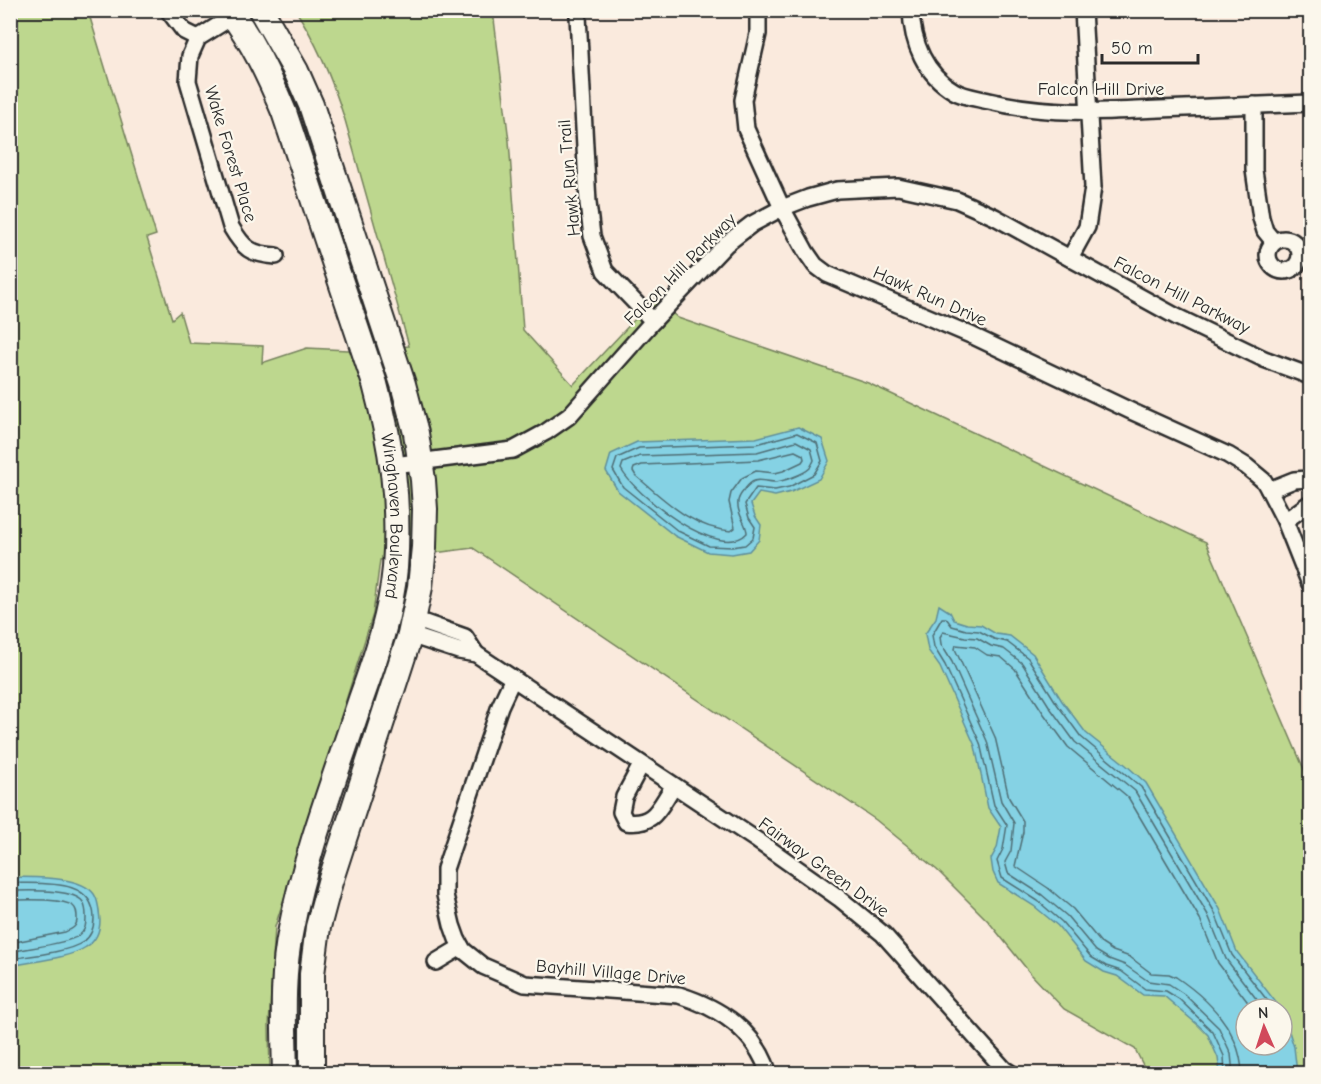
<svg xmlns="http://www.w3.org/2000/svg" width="1321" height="1084" font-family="'Comic Neue',sans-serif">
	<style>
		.green { fill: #bdd78e; stroke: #74815c; stroke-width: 1.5; fill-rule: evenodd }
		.water { fill: #85d2e4; stroke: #618f9a; stroke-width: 1.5 }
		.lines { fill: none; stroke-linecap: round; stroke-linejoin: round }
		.shore { stroke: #4f6e75; stroke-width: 1.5 }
		.street-casing { stroke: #2b2b2b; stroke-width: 20 }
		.primary-casing { stroke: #2b2b2b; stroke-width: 28 }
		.street { stroke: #fbf7ec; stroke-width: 15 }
		.primary { stroke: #fbf7ec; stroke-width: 24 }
		.labels { text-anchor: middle; stroke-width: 4.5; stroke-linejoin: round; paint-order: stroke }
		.street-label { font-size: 18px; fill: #2b2b2b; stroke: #fbf7ec }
	</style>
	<rect width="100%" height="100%" fill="#faeadd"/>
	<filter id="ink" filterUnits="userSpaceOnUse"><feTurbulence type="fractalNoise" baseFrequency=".0167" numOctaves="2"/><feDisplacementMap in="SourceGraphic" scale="12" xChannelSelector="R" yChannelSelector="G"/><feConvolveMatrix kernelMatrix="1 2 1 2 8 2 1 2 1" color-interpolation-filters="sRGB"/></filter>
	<g filter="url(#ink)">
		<path class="green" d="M10 11H88L156 235 147 238 172 319 180 312 189 343 263 346 262 363 307 348 348 350 409 346 345 120C333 82 318 44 296 11H493L509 141 523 330 573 385 655 298 678 318 868 383 1206 542 1310 783V1073H1147L1135 1049 1064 1009 1030 973 988 921 937 870 876 820 473 548 380 560 373 614 275 927 269 1026 270 1073H11ZM1246 1009H1282V1045H1246Z"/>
		<g class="water">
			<polygon points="798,427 822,439 829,461 819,479 791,492 775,496 759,493 751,504 755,516 761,525 759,540 749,551 732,554 708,552 675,536 618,491 606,471 611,454 637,442 756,438"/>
			<polygon points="939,605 950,612 954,620 967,624 981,625 996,634 1010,636 1033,654 1062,701 1086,733 1126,765 1146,783 1220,909 1237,952 1281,1009 1246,1009 1246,1045 1282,1045 1282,1010 1294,1047 1297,1073 1220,1073 1218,1058 1208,1035 1198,1025 1164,996 1143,995 1117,976 1104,972 1086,961 1058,926 1034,906 998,883 993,872 991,859 997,848 1001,827 988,808 975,746 940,667 928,650 925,634 936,618"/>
			<path d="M11 877C32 878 80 875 94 894 99 901 99 912 100 920 100 931 96 941 86 947 68 959 32 961 11 966Z"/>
		</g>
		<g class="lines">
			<g class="shore">
				<polygon points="797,433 817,443 822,461 814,474 789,487 775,490 756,488 745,504 749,518 755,527 753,538 745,545 732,547 709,546 678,531 623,487 613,470 617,458 639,448 757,444"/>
				<path d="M796 441 811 449 814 460C814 461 810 467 810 468 804 474 782 482 774 482 761 481 754 476 745 489 742 493 738 497 738 502 736 514 747 523 747 533 720 563 634 494 621 469L623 463 640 456 757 452Z"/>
				<path d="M795 451 803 455 804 459 802 462 783 471 775 473 756 471 742 478 731 493 729 502 735 528 731 531C691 528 665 500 636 476L633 471 634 468 642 465 758 460Z"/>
				<path d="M10 883C40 885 93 876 94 918 94 927 92 936 83 942 69 952 29 956 10 959"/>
				<path d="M10 891C27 891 73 888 83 902 85 906 86 911 86 916 86 924 86 931 78 936 66 944 27 948 10 952"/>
				<path d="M10 900C26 900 61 898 73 906 77 909 77 914 77 919 77 927 72 929 65 932L10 943"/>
				<polyline points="1225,1074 1224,1056 1213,1032 1179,999 1166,991 1145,989 1121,971 1106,966 1091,957 1062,922 1038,901 1002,878 997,861 1003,849 1007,825 994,805 980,743 945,665 934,647 932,635 942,618 946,618 952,626 966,630 979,631 994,639 1007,642 1028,658 1057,704 1081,737 1141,787 1214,911 1232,955 1274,1009"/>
				<polyline points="1233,1074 1231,1054 1219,1028 1184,994 1169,984 1148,981 1125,965 1109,959 1096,951 1067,916 1042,895 1008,873 1005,862 1011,851 1014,823 1001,801 987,741 952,662 941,644 940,637 943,632 965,637 977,638 991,646 1004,649 1022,663 1051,709 1075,742 1135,791 1208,915 1226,959 1264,1009"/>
				<path d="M1242 1074C1241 1031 1210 1000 1176 977L1169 974 1151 973 1130 957 1113 951 1102 944 1073 909 1048 888 1015 866 1023 832V821L1009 798 995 737 955 649 956 645 975 647 987 655 1001 657 1015 669 1044 714 1068 747 1128 797 1200 919 1218 963 1253 1009"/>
			</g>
			<g class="street-casing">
				<g id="street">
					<polyline points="168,10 184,31 198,38"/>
					<polyline points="580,10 578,16 588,203 592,236 605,271 653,321"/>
					<polyline points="758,10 758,34 743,100 746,129 782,208 806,252 815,265 827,274 973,336 1133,412 1228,455 1246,466 1264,481 1269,490 1285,521 1310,584"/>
					<path d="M911 10C912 43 925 74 954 91 964 97 977 98 989 101 1045 115 1103 112 1160 109 1210 107 1260 105 1310 103"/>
					<path d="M240 12 198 38 190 56 188 81 231 227C244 249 250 254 276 256"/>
					<polyline points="1254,105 1254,170 1261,218 1265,231 1274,242"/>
					<circle cx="1284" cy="255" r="16"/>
					<polyline points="1070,258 1087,227 1093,187 1083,10"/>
					<polyline points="394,465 513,450 546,432 569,416 653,321 726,244 752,224 782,208 808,198 837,190 898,187 957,200 995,217 1177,317 1264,359 1310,376"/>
					<polyline points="1269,490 1294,480 1308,479 1310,481"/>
					<polyline points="1285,521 1310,503"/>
					<polyline points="414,619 465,637 476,654"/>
					<polyline points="410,635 459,651 476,654 758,841 839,898 883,934 1004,1069 1012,1074"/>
					<path d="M513 678 500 706 445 869V895L452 925 457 939 463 950 483 966 525 984 679 995C720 1008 755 1030 769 1074"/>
					<path d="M641 765 624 797 621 812 626 822C655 826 659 807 673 787"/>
					<polyline points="436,962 461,947"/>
				</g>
			</g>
			<g class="primary-casing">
				<g id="primary">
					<path id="s1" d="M229 10C253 42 269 76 284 112L375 384C392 448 400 501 395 568 391 613 376 657 361 699 336 775 306 851 291 929 281 976 284 1025 285 1074"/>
					<polyline points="261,10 296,71 311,105 403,384 416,433 423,480 425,509 424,547 420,587 410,635 330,882 318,927 312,974 312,1074"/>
				</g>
			</g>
			<use href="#street" class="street"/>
			<use href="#primary" class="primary"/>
		</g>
	</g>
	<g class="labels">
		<g class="street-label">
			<text x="1101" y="95">Falcon Hill Drive</text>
			<text transform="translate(231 154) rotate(73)" y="6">Wake Forest Place</text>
			<text transform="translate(569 178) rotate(-95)" y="6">Hawk Run Trail</text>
			<text transform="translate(680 269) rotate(-45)" y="6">Falcon Hill Parkway</text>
			<text transform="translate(1182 295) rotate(27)" y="6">Falcon Hill Parkway</text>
			<text transform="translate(930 296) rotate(24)" y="6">Hawk Run Drive</text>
			<text dy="6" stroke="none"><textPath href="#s1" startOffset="537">Winghaven Boulevard</textPath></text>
			<text transform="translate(824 867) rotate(36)" y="6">Fairway Green Drive</text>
			<text transform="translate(611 972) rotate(5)" y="6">Bayhill Village Drive</text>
		</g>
	</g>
	<rect width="1321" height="1084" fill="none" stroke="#fbf7ec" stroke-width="36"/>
	<rect x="18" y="18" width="1285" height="1048" fill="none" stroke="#2b2b2b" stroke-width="2" filter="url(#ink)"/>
	<g transform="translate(1264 1027) rotate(357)"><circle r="28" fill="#fbf7ec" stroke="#a8a59f" stroke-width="1.5"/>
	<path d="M0-4.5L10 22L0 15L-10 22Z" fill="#d1495b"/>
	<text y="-9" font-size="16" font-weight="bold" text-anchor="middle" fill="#2b2b2b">N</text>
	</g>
	<path d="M1102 54v9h96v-9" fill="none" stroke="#2b2b2b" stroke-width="3"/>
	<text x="1111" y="54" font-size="18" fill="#2b2b2b" stroke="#fbf7ec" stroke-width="4.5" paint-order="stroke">50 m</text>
</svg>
